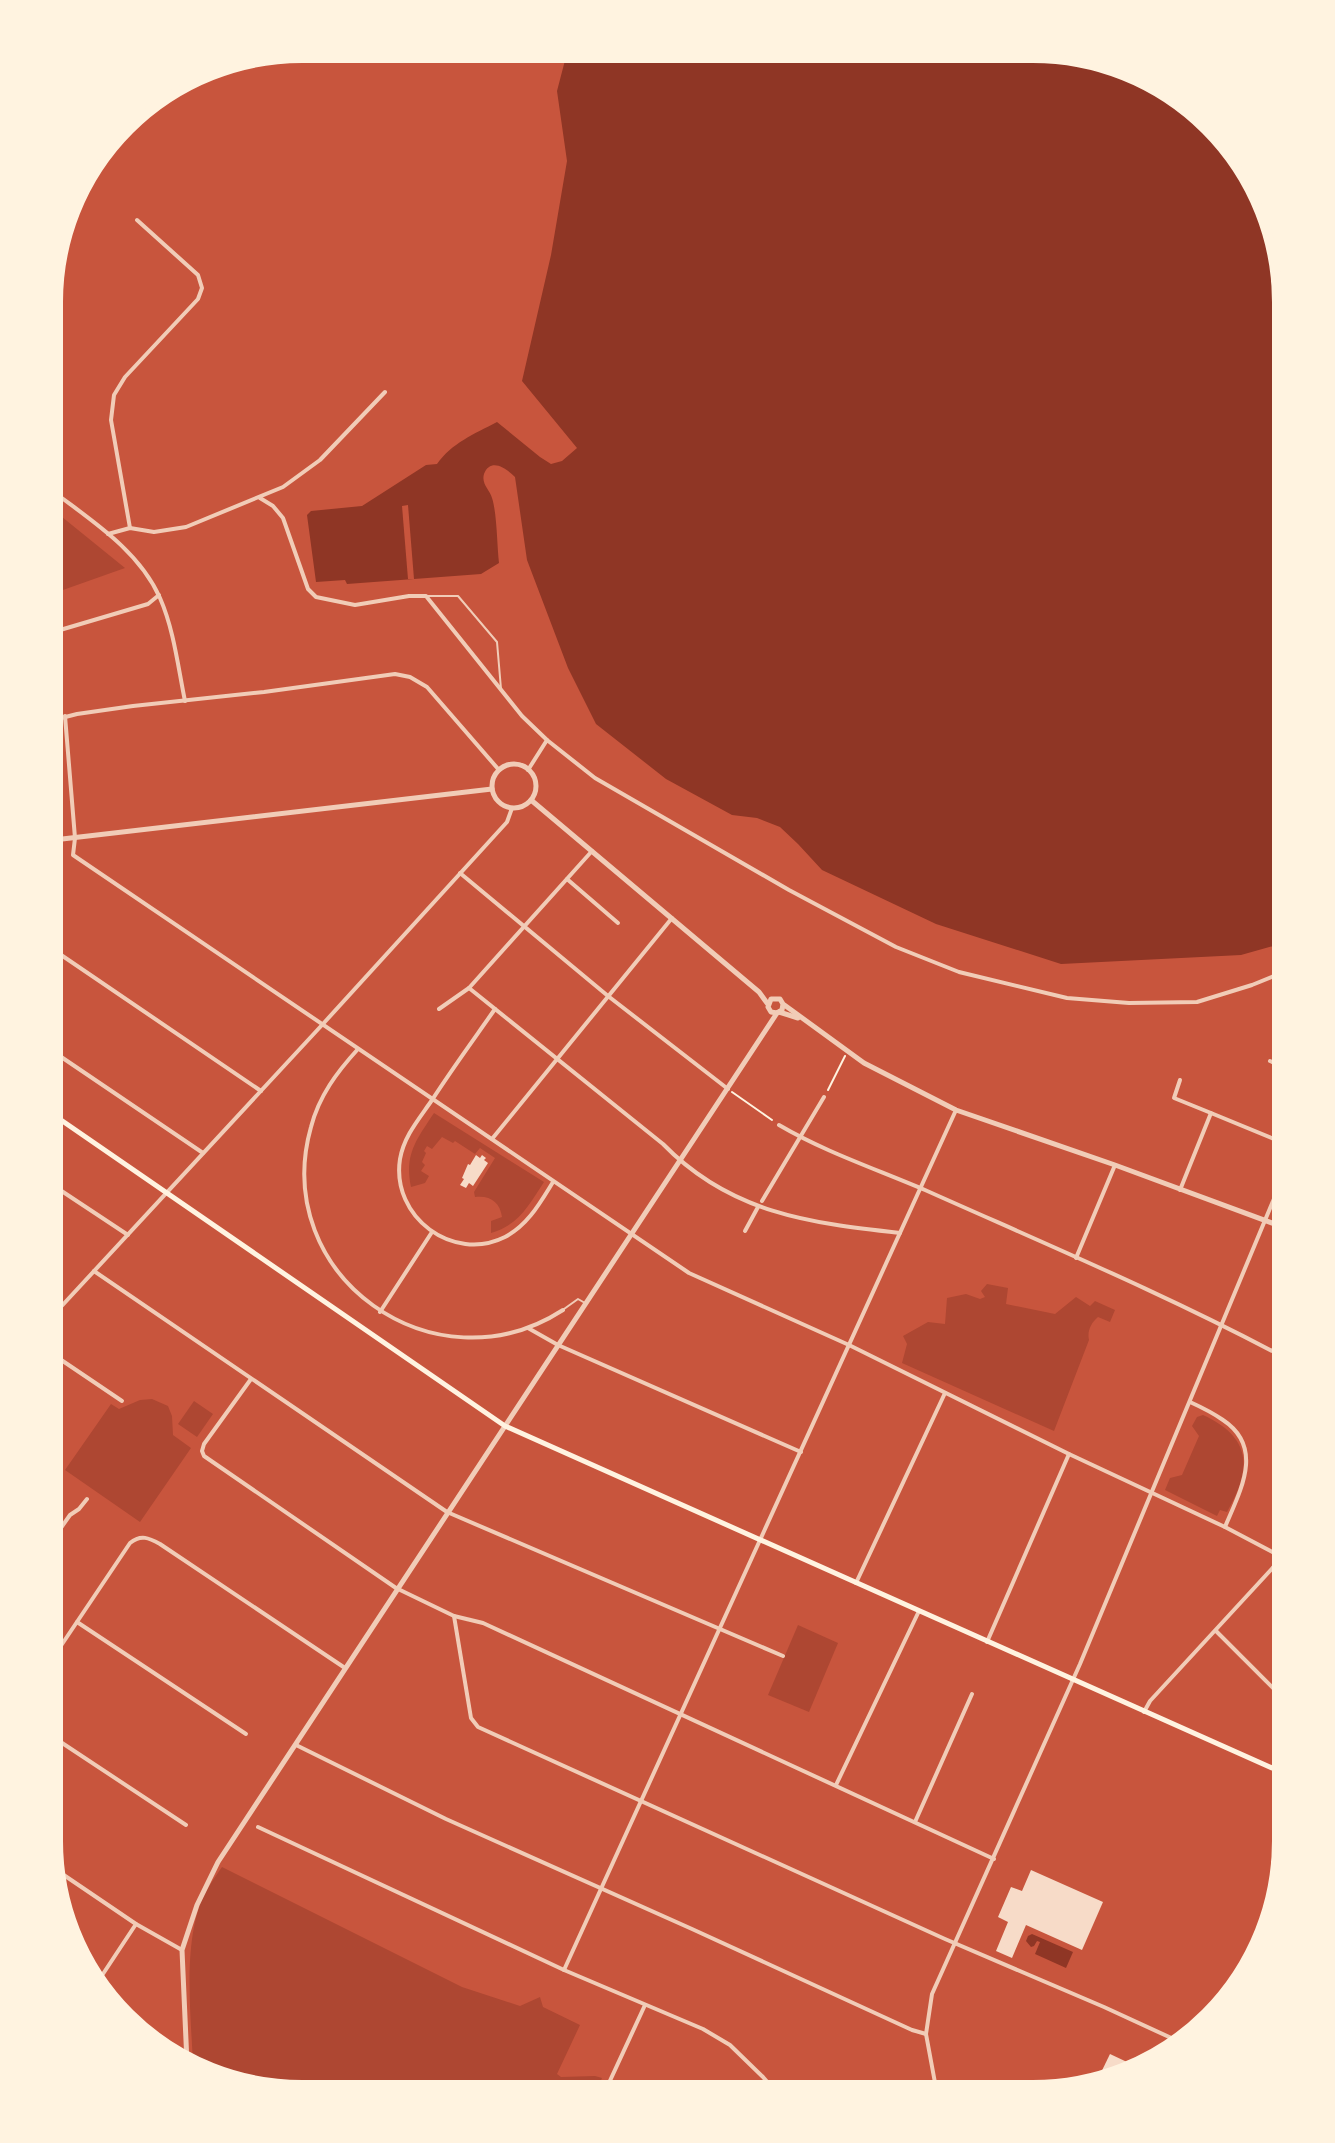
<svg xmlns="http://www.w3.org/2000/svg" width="1335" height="2143" font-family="Montserrat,sans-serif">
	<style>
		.green { fill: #ae4732 }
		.water { fill: #8f3625 }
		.pier { fill: #c8553d }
		.building { fill: #f7dbc8 }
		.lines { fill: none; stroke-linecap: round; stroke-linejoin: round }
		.path { stroke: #fff3e0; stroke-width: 2 }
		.service { stroke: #f1ccb7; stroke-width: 2 }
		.minor { stroke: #f1ccb7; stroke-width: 4 }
		.tertiary { stroke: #f1ccb7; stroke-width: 5 }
		.secondary { stroke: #fff3e0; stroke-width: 5 }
		.rim { fill: none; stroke: #fff3e0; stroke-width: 10 }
	</style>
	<rect width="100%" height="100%" fill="#c8553d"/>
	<g class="green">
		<polygon points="46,504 125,568 46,596"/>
		<path d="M434 1113 544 1182C529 1205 519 1225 491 1233V1221L502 1217C500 1202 490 1195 475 1197L474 1192 495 1158 480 1148 475 1154 455 1141 453 1143 442 1137 432 1149 427 1146 424 1151 426 1153 422 1162 425 1165 421 1171 429 1176 425 1183 411 1187C404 1154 417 1139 434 1113Z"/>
		<path d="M987 1284 1008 1288 1006 1304 1055 1314 1076 1297 1090 1306 1095 1301 1115 1310 1110 1322 1098 1317C1091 1323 1087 1331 1089 1340L1054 1431 902 1363 907 1344 903 1336 928 1322 945 1324 947 1298 966 1294 980 1299 985 1297 981 1291Z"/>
		<polygon points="152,1399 168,1406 172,1416 173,1435 191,1448 140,1522 65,1470 111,1404 119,1409 140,1400"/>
		<polygon points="194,1401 213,1414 197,1437 178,1424"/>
		<path d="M1203 1415C1251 1437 1253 1468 1227 1512L1220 1510 1217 1516 1165 1490 1170 1478 1182 1475 1199 1436 1192 1426 1197 1417Z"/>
		<polygon points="798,1625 838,1643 809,1712 768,1695"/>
		<path d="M222 1867 462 1987 520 2006 540 1997 543 2007 580 2025 557 2074 561 2077 595 2076 602 2078 598 2087 586 2085 560 2086 541 2098 269 2097 193 2065C191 2014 182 1939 205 1893 210 1884 216 1876 222 1867Z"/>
	</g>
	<g class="water">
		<path d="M569 45 1067 46 1190 98 1272 204 1291 302V941L1241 955 1061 964 936 924 822 870 798 844 780 827 757 818 732 815 666 779 596 724 568 668 527 560 515 477C507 469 491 457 484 474 481 484 490 490 492 498 497 513 497 546 499 563L481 574 347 584 345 580 316 582 307 515 311 511 362 506 426 465 437 464C452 443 474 434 497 422L540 457 551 464 562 461 577 448 522 381 551 255 567 161 557 91Z"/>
		<polygon points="1032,1934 1073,1952 1066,1968 1035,1954 1040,1942 1037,1941 1034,1946 1031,1947 1026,1941 1028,1936"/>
	</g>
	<polygon class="pier" points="408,505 414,579 408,579 402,506"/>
	<g class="building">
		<polygon points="476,1155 480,1158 482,1155 486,1158 484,1160 488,1163 473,1186 469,1183 466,1188 460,1185 464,1179 462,1178 468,1164 470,1165"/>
		<polygon points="1031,1870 1103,1902 1082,1950 1026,1925 1012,1958 996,1951 1008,1922 998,1917 1011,1887 1022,1891"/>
		<polygon points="1110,2054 1144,2070 1131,2080 1094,2087"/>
	</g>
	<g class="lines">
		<g class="path">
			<polyline points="828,1090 845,1056"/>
			<polyline points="732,1092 772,1120"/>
		</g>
		<g class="service">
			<polyline points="427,596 458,596 497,642 501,689"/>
			<polyline points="564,1309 578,1299 585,1303"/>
		</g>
		<g class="minor">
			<path d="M46 486C87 518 138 548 160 598 174 630 178 667 185 701"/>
			<polyline points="260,498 273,506 283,518 308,589 316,597 355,605 409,596 426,596 522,716 547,740"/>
			<polyline points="130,528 111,420 114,395 125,377 198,299 202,288 198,275 137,220"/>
			<polyline points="108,534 130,528 154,532 186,527 283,487 320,460 385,392"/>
			<polyline points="50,633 148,604 159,595"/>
			<polyline points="65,716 75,838 73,855 689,1273 849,1345 1069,1454 1225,1527 1282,1557 1291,1565"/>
			<polyline points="46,722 77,714 133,706 264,692 395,674 410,677 427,687 499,770"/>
			<polyline points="528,770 547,740 595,778 789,890 896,947 959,972 1067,998 1129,1003 1197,1002 1252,985 1291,969"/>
			<polyline points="460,873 608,996 728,1089"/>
			<polyline points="567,879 618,923"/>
			<polyline points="45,944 261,1091"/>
			<path d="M469 988 663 1144C730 1213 809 1223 900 1233"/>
			<polyline points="439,1009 469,988 592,851"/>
			<path d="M495 1009C474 1039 452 1069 432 1100 419 1119 404 1136 400 1159 391 1217 453 1263 505 1237 528 1225 540 1203 553 1182"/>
			<polyline points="45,1046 203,1153"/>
			<path d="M358 1049C337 1072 319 1096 311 1127 269 1276 435 1393 563 1310"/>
			<polyline points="1270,1061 1291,1070"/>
			<polyline points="1180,1080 1174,1098 1211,1113"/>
			<path d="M779 1125C825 1152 876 1169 925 1190 1048 1245 1172 1297 1291 1361"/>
			<polyline points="492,1139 672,918"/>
			<polyline points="45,1180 128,1235"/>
			<polyline points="1180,1190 1211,1113 1291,1146"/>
			<polyline points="45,1197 54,1187"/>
			<polyline points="762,1201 824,1097"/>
			<polyline points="745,1231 758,1207"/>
			<polyline points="1076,1258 1115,1165"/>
			<polyline points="94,1271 447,1512 783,1656"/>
			<polyline points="380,1312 432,1232"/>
			<polyline points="45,1324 322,1025 507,822 512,808"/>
			<polyline points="528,1328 558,1345 801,1452"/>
			<polyline points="45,1349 122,1401"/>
			<polyline points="251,1379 204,1444 202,1451 204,1456 396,1588 454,1616 483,1623 994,1859"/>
			<path d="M1190 1402C1201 1407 1213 1413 1223 1420 1265 1448 1240 1491 1225 1527"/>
			<polyline points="44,1552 70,1515 79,1509 87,1499"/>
			<polyline points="856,1583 945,1393"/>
			<polyline points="454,1616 471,1718 478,1727 945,1939 1104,2007 1180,2042"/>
			<polyline points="77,1622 246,1734"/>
			<polyline points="1216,1631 1290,1705"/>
			<polyline points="987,1642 1069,1454"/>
			<path d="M44 1671 130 1543C141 1534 149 1538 160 1544L345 1668"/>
			<polyline points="1144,1712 1150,1701 1291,1548"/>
			<polyline points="44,1731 186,1825"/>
			<polyline points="296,1745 446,1819 692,1929 912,2030 926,2034"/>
			<polyline points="836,1785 919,1611"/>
			<polyline points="915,1822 972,1694"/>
			<polyline points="258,1827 564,1970 703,2029 730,2045 763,2077 781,2098"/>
			<polyline points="49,1865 136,1924 182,1950"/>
			<polyline points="564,1970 956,1110"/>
			<polyline points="97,1983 136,1924"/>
			<polyline points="605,2091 616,2098"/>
			<polyline points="602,2098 645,2005"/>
			<polyline points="938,2099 926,2034 932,1994 1080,1664 1291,1158"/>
		</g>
		<g class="tertiary">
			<circle cx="514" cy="786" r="22"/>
			<polyline points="531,800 759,992 767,1003"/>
			<polyline points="45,841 492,789"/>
			<polyline points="783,1004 782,1010 777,1013 771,1012 768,1007 771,999 780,999 783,1004 864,1063 956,1110 1115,1165 1291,1230"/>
			<polyline points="779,1012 798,1018"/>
			<polyline points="187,2063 182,1950 197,1905 218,1862 777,1013"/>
		</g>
		<polyline class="secondary" points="45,1109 505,1426 1290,1776"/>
	</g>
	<path d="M0 0H1335V2143H0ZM302 58H1033A244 244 0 0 1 1277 302V1841A244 244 0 0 1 1033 2085H302A244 244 0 0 1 58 1841V302A244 244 0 0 1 302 58Z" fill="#fff3e0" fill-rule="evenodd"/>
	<path class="rim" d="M302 58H1033A244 244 0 0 1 1277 302V1841A244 244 0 0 1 1033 2085H302A244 244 0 0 1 58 1841V302A244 244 0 0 1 302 58Z"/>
</svg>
